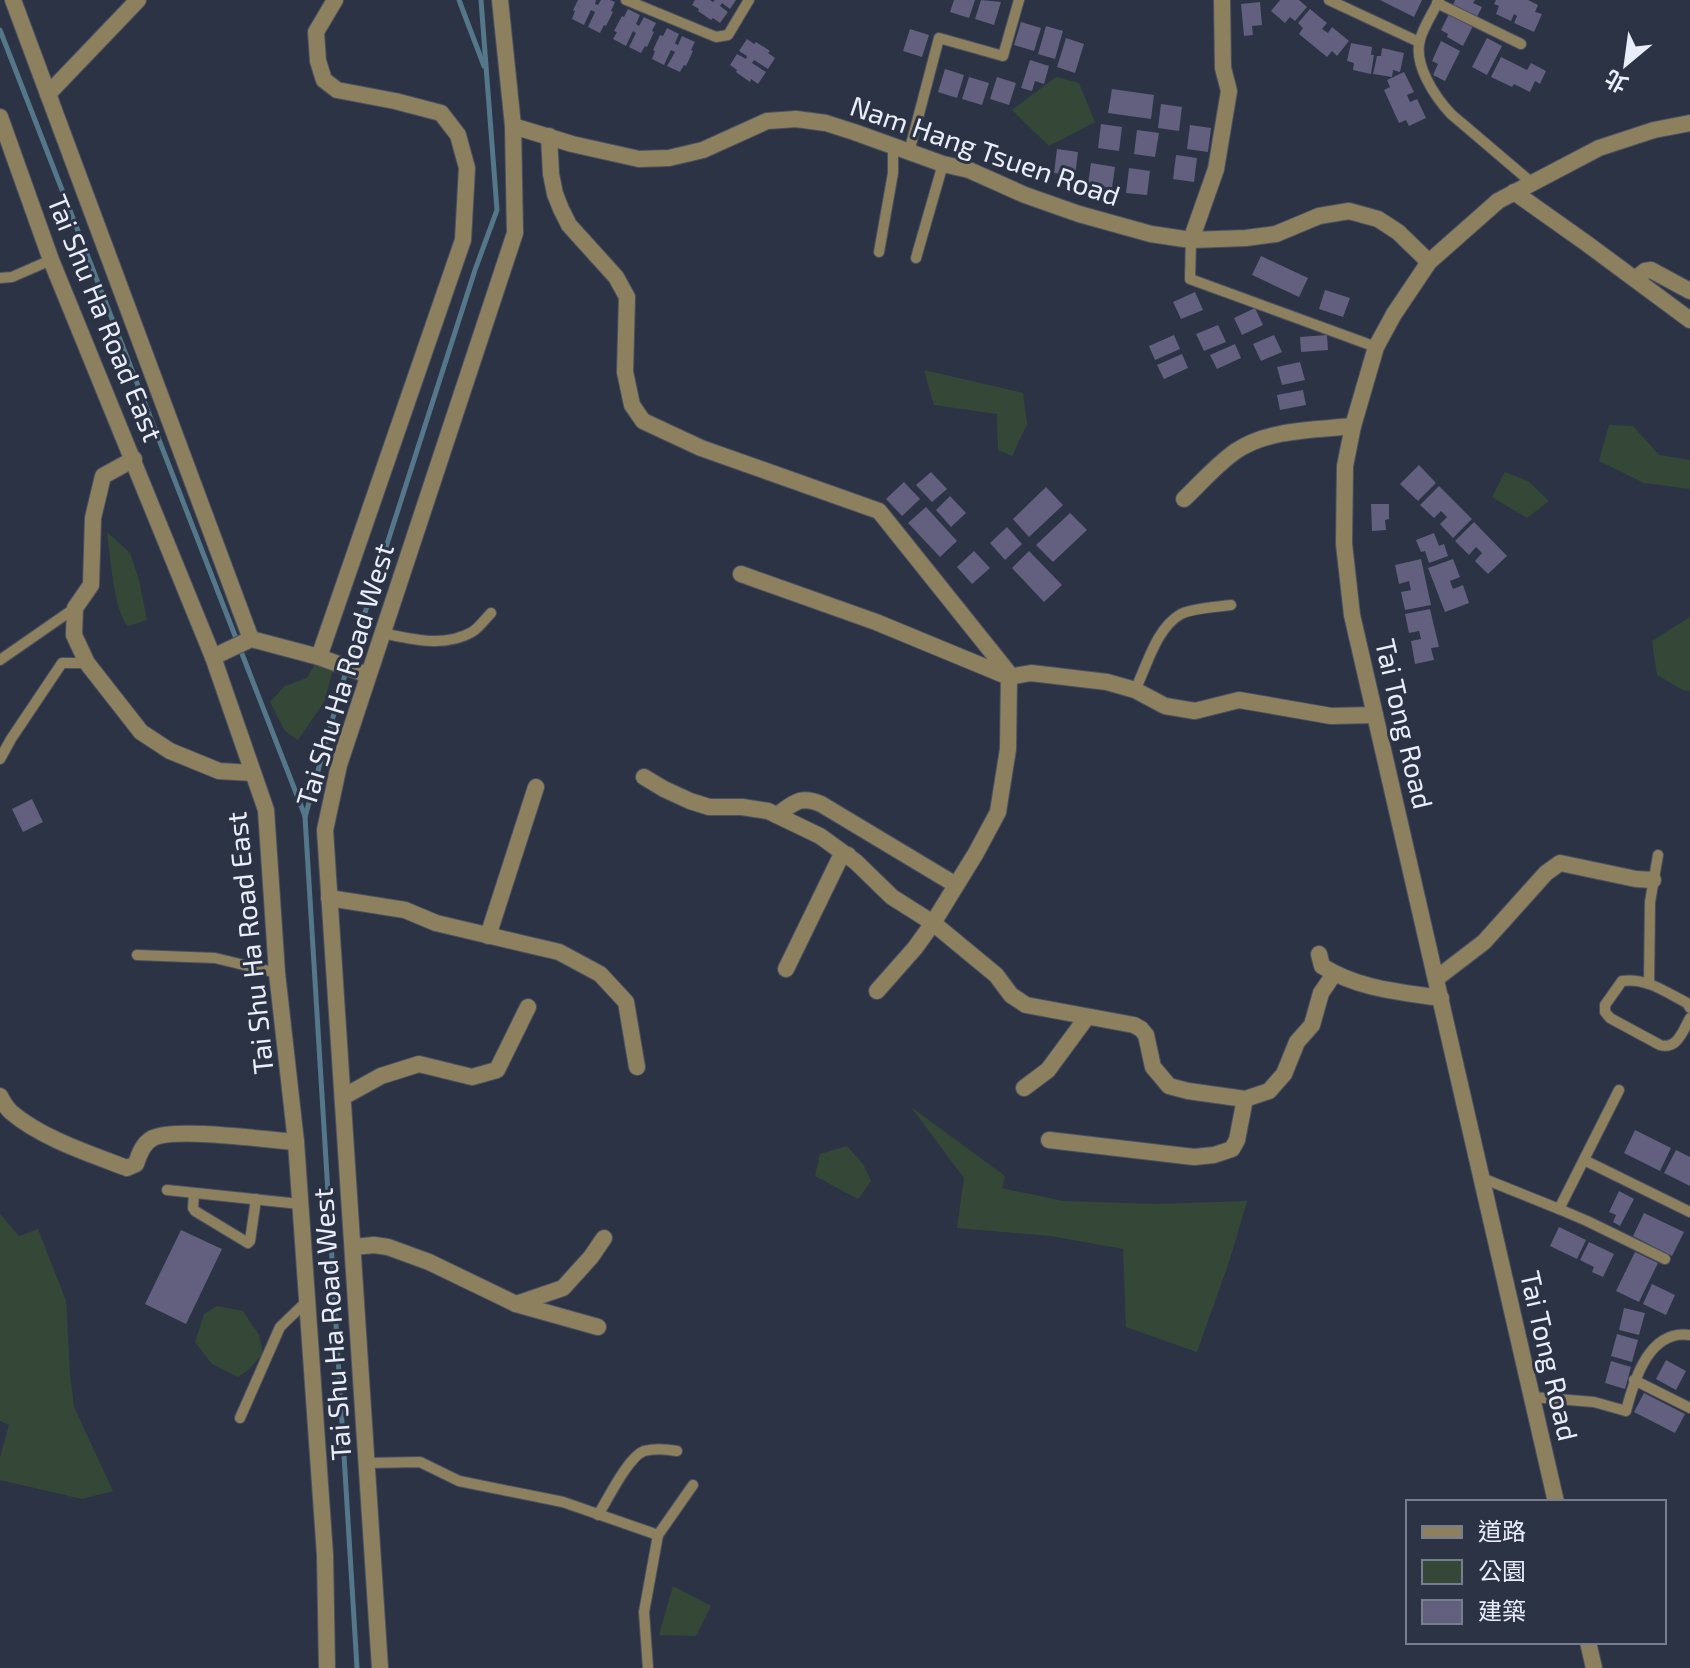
<svg xmlns="http://www.w3.org/2000/svg" width="1690" height="1668" font-family="'Exo 2','Noto Sans TC',sans-serif">
	<style>
		.green { fill: #354838 }
		.lines { fill: none; stroke-linecap: round; stroke-linejoin: round }
		.stream { stroke: #54788a; stroke-width: 5 }
		.building { fill: #625f7f }
		.service-casing { stroke: #4a5162; stroke-width: 12 }
		.minor-casing { stroke: #4a5162; stroke-width: 18 }
		.tertiary-casing { stroke: #4a5162; stroke-width: 18 }
		.service { stroke: #8d805f; stroke-width: 10 }
		.minor { stroke: #8d805f; stroke-width: 16 }
		.tertiary { stroke: #8d805f; stroke-width: 16 }
		.labels { text-anchor: middle; stroke-width: 6; stroke-linejoin: round; paint-order: stroke }
		.street-label { font-size: 28px; fill: #eaeefa; stroke: #2c3345 }
	</style>
	<rect width="100%" height="100%" fill="#2c3345"/>
	<g class="green">
		<polygon points="1056,77 1079,83 1095,122 1049,146 1012,110"/>
		<polygon points="924,370 1023,393 1027,424 1012,456 998,450 997,414 934,405"/>
		<polygon points="1609,425 1633,426 1659,455 1690,460 1690,489 1644,483 1599,461"/>
		<polygon points="1505,472 1528,481 1549,501 1527,518 1492,497"/>
		<path d="M107 532 130 553 139 580 147 620 128 626C114 613 110 553 107 532Z"/>
		<polygon points="1690,617 1690,691 1683,690 1657,675 1652,641"/>
		<polygon points="315,664 333,670 324,702 298,740 285,731 270,702 285,686 307,678"/>
		<polygon points="911,1107 1005,1176 1002,1188 1063,1201 1156,1204 1247,1201 1230,1259 1197,1352 1126,1327 1123,1249 1051,1236 957,1228 964,1178"/>
		<polygon points="847,1146 863,1164 871,1181 858,1199 815,1176 820,1154"/>
		<polygon points="0,1214 19,1236 38,1229 66,1301 70,1374 74,1407 113,1491 82,1499 0,1480 0,1458 9,1425 0,1421"/>
		<polygon points="217,1306 243,1311 259,1335 263,1354 248,1370 238,1377 212,1364 195,1342 204,1314"/>
		<polygon points="673,1586 711,1606 696,1636 659,1635"/>
	</g>
	<g class="lines">
		<g class="stream">
			<polyline points="459,0 484,66"/>
			<polyline points="0,30 305,816"/>
			<polyline points="357,1668 305,817 344,678 475,270 497,210 481,0"/>
		</g>
	</g>
	<g class="building">
		<polygon points="578,0 596,0 595,4 598,5 601,0 610,0 615,2 611,11 613,12 606,26 604,25 600,33 588,27 595,12 591,10 584,25 572,19 575,11 573,10"/>
		<polygon points="695,0 710,0 713,2 715,0 736,0 730,9 722,3 720,6 728,12 720,23 713,18 711,20 698,11 699,9 692,5"/>
		<polygon points="954,0 975,0 969,18 950,12"/>
		<polygon points="981,0 1001,2 994,25 975,19"/>
		<polygon points="1280,0 1299,0 1307,7 1295,21 1290,17 1285,23 1271,11"/>
		<polygon points="1380,0 1422,0 1414,17"/>
		<polygon points="1455,0 1475,0 1473,3 1482,7 1477,17 1453,5"/>
		<polygon points="1496,0 1528,0 1538,5 1535,12 1542,14 1534,32 1514,23 1517,16 1514,14 1511,21 1496,14 1499,6 1494,4"/>
		<polygon points="1260,2 1262,25 1252,26 1253,35 1244,36 1241,4"/>
		<polygon points="628,9 640,15 636,24 639,26 644,17 656,23 652,31 654,32 647,47 645,46 641,53 629,47 636,33 633,31 626,46 613,39 617,32 614,31 622,16 624,17"/>
		<polygon points="1310,9 1327,23 1322,29 1328,33 1332,27 1349,41 1337,56 1332,51 1327,57 1299,34 1303,28 1298,23"/>
		<polygon points="1449,14 1473,26 1463,46 1447,37 1448,34 1441,30"/>
		<polygon points="1021,22 1041,28 1034,51 1014,45"/>
		<polygon points="1046,26 1063,31 1055,59 1038,54"/>
		<polygon points="667,28 679,34 675,43 676,44 678,45 682,36 695,42 691,50 693,51 686,66 684,65 680,72 667,66 675,52 671,50 664,65 652,59 655,51 653,50 660,35 663,36"/>
		<polygon points="910,29 929,35 922,57 903,51"/>
		<polygon points="1066,38 1084,44 1075,73 1057,67"/>
		<polygon points="1487,38 1502,46 1487,75 1472,67"/>
		<polygon points="747,39 754,44 756,42 770,51 768,53 775,58 768,69 754,60 752,63 766,72 758,84 751,79 750,82 736,72 737,70 730,65 737,54 746,59 747,56 739,51"/>
		<polygon points="1441,41 1460,51 1445,81 1433,75 1438,64 1432,61"/>
		<polygon points="1351,43 1372,47 1371,55 1374,55 1371,74 1353,70 1354,63 1347,61"/>
		<polygon points="1382,48 1404,53 1400,72 1393,70 1392,77 1373,74 1377,56 1381,56"/>
		<polygon points="1501,57 1527,70 1531,63 1546,71 1540,84 1535,81 1530,92 1514,84 1512,87 1491,77"/>
		<polygon points="1030,60 1049,66 1044,84 1035,81 1032,91 1021,88"/>
		<polygon points="945,69 964,75 957,98 938,92"/>
		<polygon points="1404,72 1414,92 1407,95 1410,102 1417,99 1426,118 1409,126 1406,120 1399,123 1384,90 1390,87 1387,80"/>
		<polygon points="969,77 989,83 982,105 962,99"/>
		<polygon points="997,77 1016,83 1009,105 990,99"/>
		<polygon points="1112,89 1154,95 1151,119 1108,113"/>
		<polygon points="1161,104 1182,107 1179,131 1158,128"/>
		<polygon points="1101,124 1122,127 1119,151 1098,148"/>
		<polygon points="1190,125 1211,128 1208,152 1187,149"/>
		<polygon points="1137,130 1159,133 1155,157 1134,154"/>
		<polygon points="1057,149 1078,152 1075,176 1054,173"/>
		<polygon points="1176,155 1197,158 1194,182 1173,179"/>
		<polygon points="1091,163 1115,167 1112,188 1088,184"/>
		<polygon points="1129,168 1150,171 1147,195 1126,193"/>
		<polygon points="1261,256 1308,278 1299,297 1252,275"/>
		<polygon points="1325,290 1350,298 1343,317 1319,309"/>
		<polygon points="1195,292 1203,310 1181,319 1173,302"/>
		<polygon points="1255,308 1263,325 1242,335 1234,318"/>
		<polygon points="1218,325 1226,342 1204,351 1196,334"/>
		<polygon points="1174,335 1180,349 1155,360 1149,346"/>
		<polygon points="1274,335 1282,352 1261,361 1253,344"/>
		<polygon points="1327,335 1328,350 1301,352 1300,337"/>
		<polygon points="1235,344 1241,358 1217,369 1210,355"/>
		<polygon points="1182,354 1188,368 1164,379 1157,365"/>
		<polygon points="1300,362 1305,380 1282,385 1277,367"/>
		<polygon points="1303,390 1306,405 1280,410 1277,395"/>
		<polygon points="1419,465 1436,483 1418,501 1400,484"/>
		<polygon points="931,472 947,489 932,502 916,485"/>
		<polygon points="904,482 920,499 902,516 886,499"/>
		<polygon points="1439,486 1472,519 1453,538 1440,524 1447,517 1441,511 1434,518 1420,505"/>
		<polygon points="1046,487 1063,505 1029,537 1013,519"/>
		<polygon points="950,496 966,513 951,527 936,510"/>
		<polygon points="1371,504 1389,504 1389,519 1385,520 1386,530 1372,531"/>
		<polygon points="926,507 957,541 940,557 908,523"/>
		<polygon points="1070,513 1087,530 1053,562 1036,545"/>
		<polygon points="1474,522 1507,556 1488,574 1475,561 1482,553 1476,547 1469,555 1455,541"/>
		<polygon points="1007,527 1022,544 1005,560 990,543"/>
		<polygon points="1434,533 1439,546 1444,544 1448,556 1429,563 1425,551 1421,552 1416,540"/>
		<polygon points="974,551 990,568 972,584 957,567"/>
		<polygon points="1029,551 1062,585 1044,602 1012,568"/>
		<polygon points="1421,559 1431,605 1405,610 1401,592 1411,590 1410,586 1409,581 1399,584 1395,565"/>
		<polygon points="1453,559 1460,577 1450,581 1453,589 1463,585 1469,603 1445,612 1428,568"/>
		<polygon points="1430,609 1439,647 1431,648 1434,660 1415,664 1411,641 1421,639 1419,631 1409,633 1405,614"/>
		<polygon points="32,799 43,822 23,832 12,809"/>
		<polygon points="1635,1130 1671,1148 1660,1171 1624,1153"/>
		<polygon points="1676,1150 1690,1157 1690,1186 1664,1173"/>
		<polygon points="1619,1191 1634,1199 1620,1226 1613,1222 1616,1215 1609,1212"/>
		<polygon points="1644,1213 1684,1232 1672,1256 1633,1236"/>
		<polygon points="1559,1227 1586,1240 1577,1259 1550,1246"/>
		<polygon points="181,1230 222,1249 186,1324 145,1304"/>
		<polygon points="1589,1242 1614,1254 1603,1277 1592,1272 1594,1267 1580,1260"/>
		<polygon points="1635,1252 1658,1263 1639,1302 1616,1291"/>
		<polygon points="1652,1284 1675,1295 1666,1315 1643,1304"/>
		<polygon points="1624,1308 1645,1313 1639,1335 1619,1330"/>
		<polygon points="1617,1334 1638,1340 1632,1362 1611,1356"/>
		<polygon points="1666,1360 1686,1371 1676,1390 1656,1379"/>
		<polygon points="1611,1361 1631,1367 1625,1389 1605,1383"/>
		<polygon points="1644,1393 1685,1414 1675,1433 1634,1412"/>
	</g>
	<g class="lines">
		<g class="service-casing">
			<g id="service">
				<polyline points="626,0 716,37 728,35 749,0"/>
				<polyline points="1329,0 1419,42"/>
				<path d="M1439 0C1433 13 1423 27 1420 40 1413 64 1435 97 1451 114L1532 183"/>
				<polyline points="1437,3 1521,44"/>
				<polyline points="909,152 939,38 1003,56 1019,0"/>
				<polyline points="1191,240 1190,279 1376,347"/>
				<polyline points="879,252 893,173 893,147"/>
				<polyline points="916,258 943,164"/>
				<polyline points="0,278 12,277 51,260"/>
				<path d="M382 633C412 639 444 648 472 632 479 628 485 619 491 613"/>
				<polyline points="0,660 75,608"/>
				<path d="M1135 690C1147 666 1156 628 1181 614 1192 608 1217 607 1231 605"/>
				<polyline points="0,759 11,739 62,663 87,663"/>
				<polyline points="137,955 215,958 277,973"/>
				<polyline points="1649,984 1650,902 1658,855"/>
				<path d="M1690 1008 1687 1003C1667 993 1646 977 1622 981L1605 1005V1012L1610 1018 1660 1045C1677 1050 1683 1031 1690 1018"/>
				<polyline points="1584,1160 1690,1212"/>
				<polyline points="1482,1178 1559,1209 1619,1090"/>
				<polyline points="167,1190 300,1204"/>
				<polyline points="194,1193 193,1208 195,1211 248,1243 250,1241 256,1199"/>
				<polyline points="1559,1209 1587,1221 1665,1259"/>
				<polyline points="1634,1380 1690,1408"/>
				<path d="M1532 1397 1594 1402 1626 1411C1634 1380 1649 1329 1690 1335"/>
				<polyline points="240,1418 280,1327 307,1301"/>
				<polyline points="367,1463 420,1462 459,1481 563,1502 658,1535 644,1612 648,1668"/>
				<path d="M598 1515C608 1499 628 1457 644 1451 655 1448 666 1449 677 1451"/>
				<polyline points="658,1535 693,1485"/>
			</g>
		</g>
		<g class="minor-casing">
			<g id="minor">
				<polyline points="13,0 251,639"/>
				<polyline points="500,0 513,126 572,144 639,159 669,158 703,150 767,121 796,119 826,123 854,132 943,164 969,170 1025,195 1079,214 1151,234 1191,240 1246,238 1276,234 1319,216 1349,211 1378,219 1398,232 1429,262"/>
				<polyline points="48,94 138,0"/>
				<polyline points="0,117 51,260 213,657 266,810 277,973 296,1142 325,1555 327,1668"/>
				<polyline points="549,136 551,174 555,194 561,209 569,225 616,277 627,297 625,372 632,405 643,421 701,448 879,511 1011,676"/>
				<polyline points="1514,192 1586,243 1690,320"/>
				<polyline points="1191,240 1216,169 1229,91 1223,68 1222,0"/>
				<polyline points="1635,279 1645,271 1651,270 1690,291"/>
				<polyline points="134,459 103,476 93,518 91,585 75,608 74,635 87,663 141,732 170,751 219,771 253,773"/>
				<path d="M1184 499C1201 483 1217 464 1236 451 1269 429 1315 430 1353 426"/>
				<polyline points="741,574 876,622 1009,677 1031,673 1107,682 1135,690 1165,706 1195,711 1239,700 1331,716 1375,715"/>
				<polyline points="213,657 251,639 319,657 368,675"/>
				<polyline points="319,657 463,240 467,168 458,135 441,113 395,101 337,90 324,80 318,61 316,32 335,0"/>
				<polyline points="644,777 664,789 690,801 709,807 742,807 768,811 820,836 856,862 892,897 933,923 996,975 1011,995 1026,1005 1134,1025 1141,1029 1146,1035 1153,1067 1169,1086 1188,1091 1245,1099 1269,1091 1284,1074 1297,1042 1312,1025 1321,993 1334,974"/>
				<path d="M777 815C794 803 800 795 821 804L956 885"/>
				<polyline points="329,898 405,910 436,923 559,952 600,974 626,1002 637,1067"/>
				<polyline points="488,936 536,787"/>
				<path d="M1319 954 1322 966C1358 989 1400 992 1441 998"/>
				<polyline points="786,969 840,858 848,855"/>
				<polyline points="1437,978 1484,942 1546,873 1560,863 1636,879 1653,880"/>
				<polyline points="877,991 915,948 933,923 976,853 998,812 1008,749 1009,677"/>
				<polyline points="1024,1088 1048,1070 1087,1017"/>
				<path d="M0 1096C3 1102 7 1108 11 1112 41 1138 90 1154 127 1168L136 1164C139 1154 143 1143 153 1138 176 1127 267 1140 296 1142"/>
				<polyline points="343,1097 381,1076 419,1064 472,1077 497,1070 528,1007"/>
				<polyline points="1049,1140 1194,1157 1214,1155 1232,1149 1237,1140 1245,1099"/>
				<polyline points="353,1247 374,1245 388,1247 429,1262 516,1304 598,1327"/>
				<polyline points="516,1304 563,1288 591,1257 604,1238"/>
			</g>
		</g>
		<g class="tertiary-casing">
			<g id="tertiary">
				<polyline points="1556,1502 1352,615 1344,544 1345,466 1353,426 1376,347 1394,314 1429,262 1498,201 1599,148 1654,130 1690,123"/>
				<polyline points="1588,1642 1594,1668"/>
				<polyline points="380,1668 325,830 339,765 515,233 513,126"/>
			</g>
		</g>
		<use href="#service" class="service"/>
		<use href="#minor" class="minor"/>
		<use href="#tertiary" class="tertiary"/>
	</g>
	<g class="labels">
		<g class="street-label">
			<text transform="translate(985 151) rotate(19)" y="10">Nam Hang Tsuen Road</text>
			<text transform="translate(105 318) rotate(68)" y="10">Tai Shu Ha Road East</text>
			<text transform="translate(345 675) rotate(-73)" y="10">Tai Shu Ha Road West</text>
			<text transform="translate(1404 724) rotate(77)" y="10">Tai Tong Road</text>
			<text transform="translate(250 943) rotate(-96)" y="10">Tai Shu Ha Road East</text>
			<text transform="translate(332 1324) rotate(-94)" y="10">Tai Shu Ha Road West</text>
			<text transform="translate(1549 1356) rotate(77)" y="10">Tai Tong Road</text>
		</g>
	</g>
	<rect x="1406" y="1500" width="260" height="144" fill="#2c3345" stroke="#787e8d" stroke-width="2"/>
	<rect x="1422" y="1526" width="40" height="12" fill="#8d805f" stroke="#787e8d" stroke-width="2"/>
	<text x="1478" y="1540" font-size="24" fill="#eaeefa">道路</text>
	<rect x="1422" y="1560" width="40" height="24" fill="#354838" stroke="#787e8d" stroke-width="2"/>
	<text x="1478" y="1580" font-size="24" fill="#eaeefa">公園</text>
	<rect x="1422" y="1600" width="40" height="24" fill="#625f7f" stroke="#787e8d" stroke-width="2"/>
	<text x="1478" y="1620" font-size="24" fill="#eaeefa">建築</text>
	<g transform="translate(1626 64) rotate(209)" stroke="#2c3345" stroke-width="6" paint-order="stroke">
	<path d="M0-6L14 30L0 20L-14 30Z" fill="#eaeefa"/>
	<text y="-12" font-size="22" font-weight="bold" text-anchor="middle" fill="#eaeefa">北</text>
	</g>
</svg>
